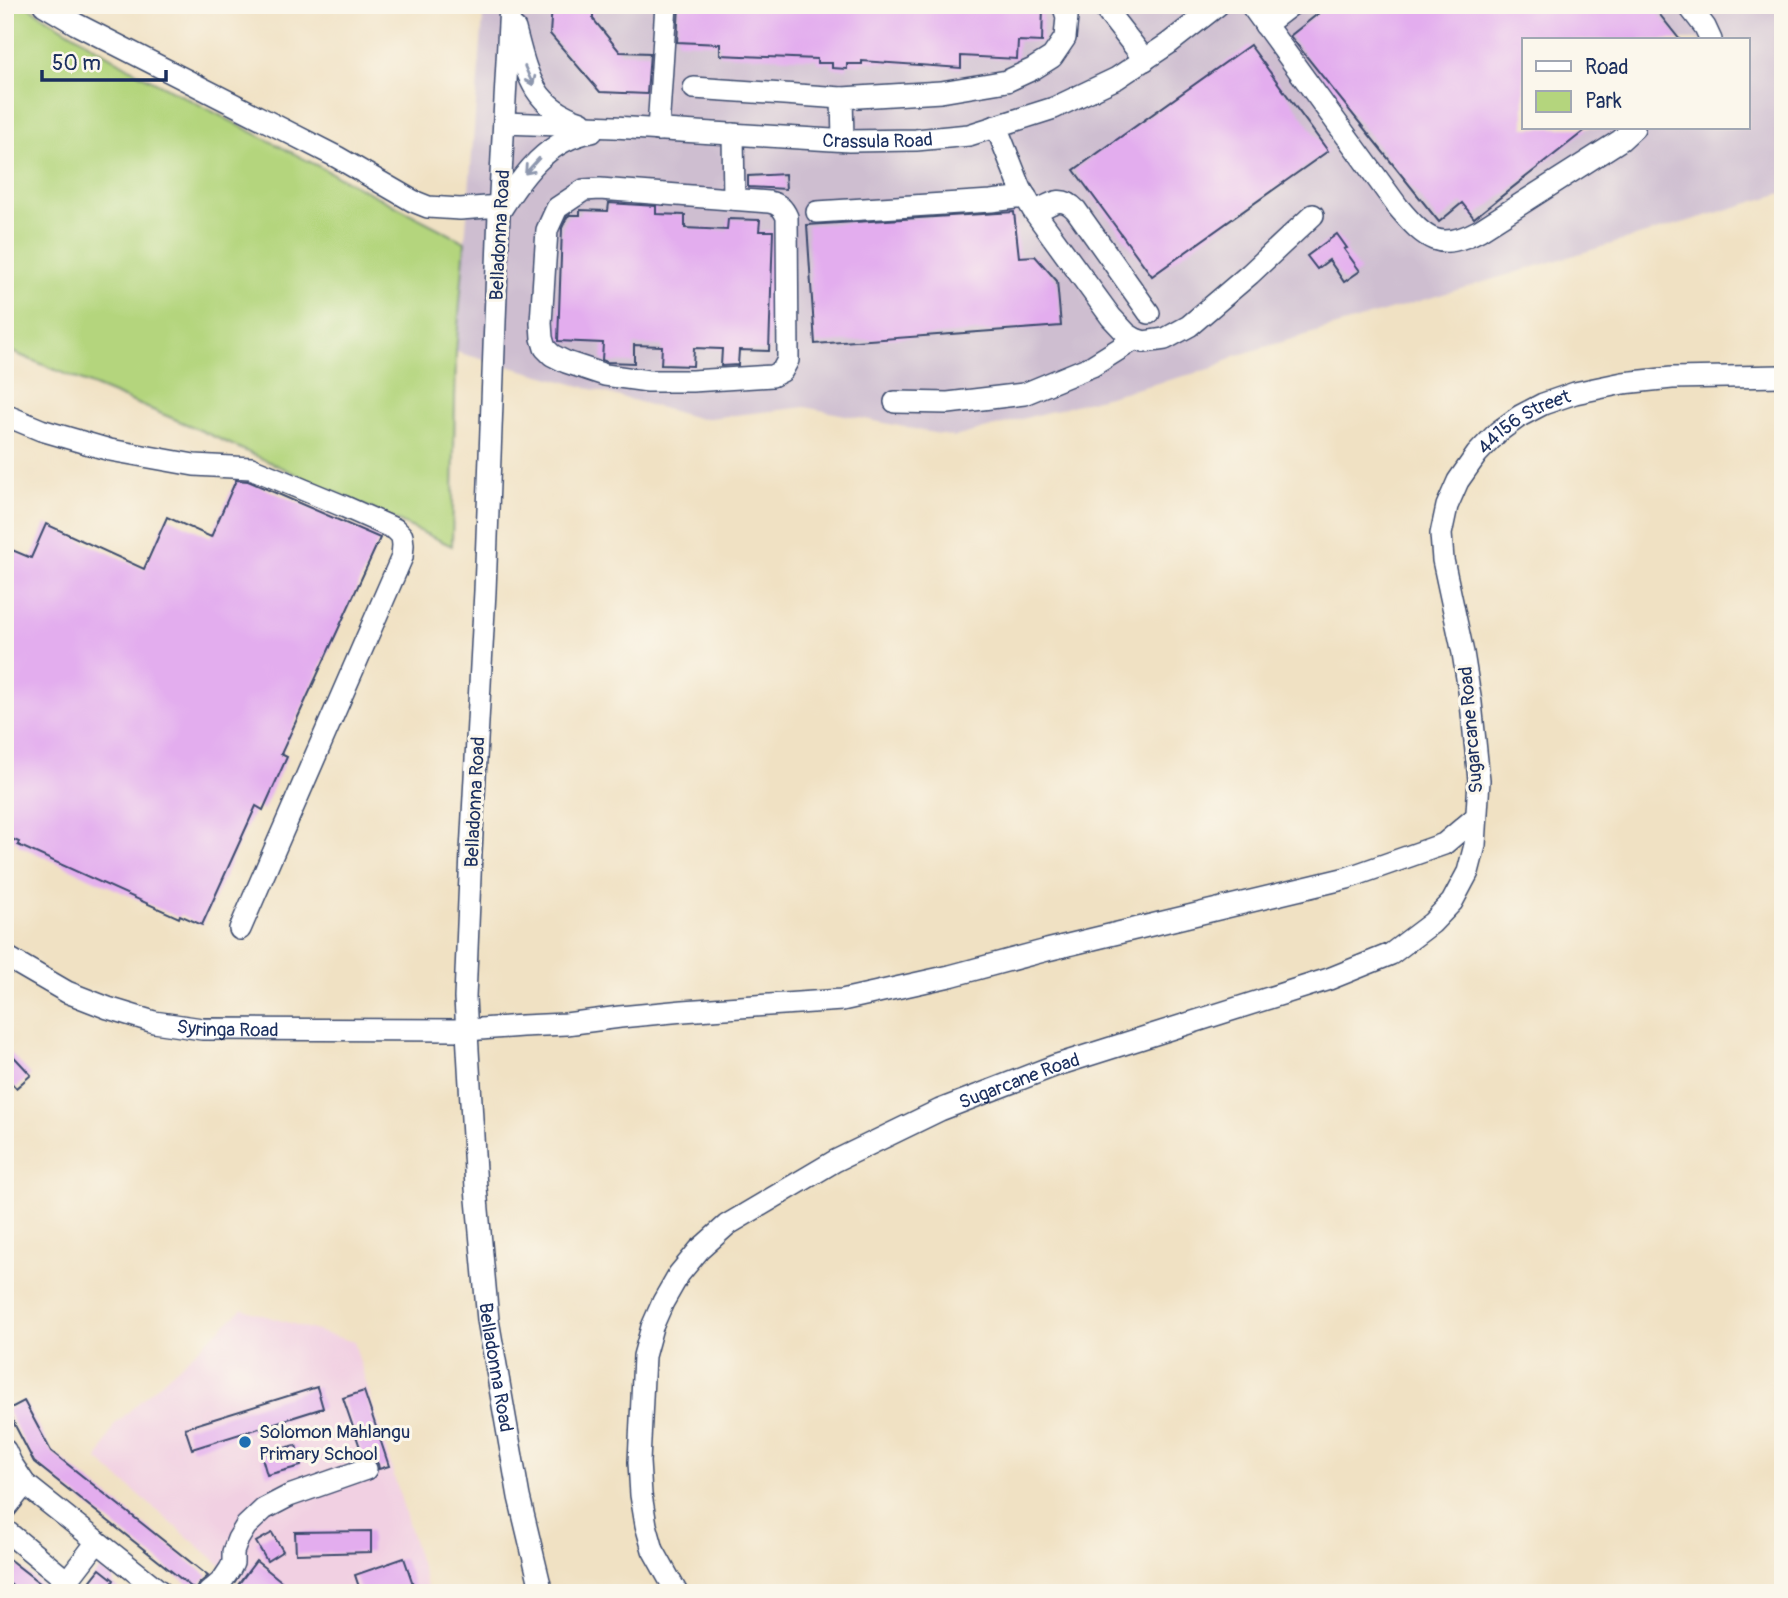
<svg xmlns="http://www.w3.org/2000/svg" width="1788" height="1598" font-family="Pangolin,sans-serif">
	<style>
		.built { fill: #f1d0e2 }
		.industrial { fill: #cebed0; fill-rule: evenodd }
		.green { fill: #b4d57d; stroke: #68826e; stroke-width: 2 }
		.building { fill: #e3adee }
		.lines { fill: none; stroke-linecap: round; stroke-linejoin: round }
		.minor-casing { stroke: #3b4a6d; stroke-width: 24 }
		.minor { stroke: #fff; stroke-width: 21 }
		.oneway { stroke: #8d97ae }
		.poi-dot { fill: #1f6fb2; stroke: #fbf7ec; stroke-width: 2.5 }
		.labels { text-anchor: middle; stroke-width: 6; stroke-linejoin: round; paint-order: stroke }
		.street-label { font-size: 19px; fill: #1b2f5e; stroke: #fbf7ec }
		.poi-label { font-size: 19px; fill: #1b2f5e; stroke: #fbf7ec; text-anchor: start }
	</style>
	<rect width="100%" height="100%" fill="#fbf7ec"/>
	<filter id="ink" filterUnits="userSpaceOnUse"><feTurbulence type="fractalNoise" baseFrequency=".0143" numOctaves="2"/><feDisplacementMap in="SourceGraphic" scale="14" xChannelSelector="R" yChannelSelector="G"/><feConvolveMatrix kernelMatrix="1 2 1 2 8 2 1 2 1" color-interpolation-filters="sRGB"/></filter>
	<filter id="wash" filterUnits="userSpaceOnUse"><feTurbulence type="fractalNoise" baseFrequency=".00686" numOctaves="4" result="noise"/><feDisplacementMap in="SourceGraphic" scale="28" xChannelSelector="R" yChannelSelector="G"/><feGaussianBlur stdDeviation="1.57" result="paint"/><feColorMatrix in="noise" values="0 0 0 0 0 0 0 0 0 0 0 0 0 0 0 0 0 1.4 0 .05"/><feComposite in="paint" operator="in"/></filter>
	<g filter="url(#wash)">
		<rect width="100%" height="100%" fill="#f0e1c3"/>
		<polygon class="built" points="242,1309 354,1342 429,1593 253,1593 98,1460 114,1425"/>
		<path class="industrial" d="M484 5H1783V193L1235 356 1211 369 954 437 805 407 701 419 456 352ZM1524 40H1748V128H1524Z"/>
		<polygon class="green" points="5,5 25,5 136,72 465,242 456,352 452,546 191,426 5,349"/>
		<g id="blocks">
			<g class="building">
				<polygon points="552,5 593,5 593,19 620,52 650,53 647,94 600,92 550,34"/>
				<polygon points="679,5 1043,5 1042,42 1018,41 1017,59 961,56 961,68 862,61 862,64 847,64 847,69 832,68 832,63 817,63 817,59 720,55 720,44 677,42"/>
				<polygon points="1329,5 1652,5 1680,40 1524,40 1524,128 1588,128 1474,218 1462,203 1439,222 1290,36"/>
				<polygon points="1250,45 1328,151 1152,276 1074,170"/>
				<polygon points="785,174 786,189 748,187 748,176"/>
				<polygon points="609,203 656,206 656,214 685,215 685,228 727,230 728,219 760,220 759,231 773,231 769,351 739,350 738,365 721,366 722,349 694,348 693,366 661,365 662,346 634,345 634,363 607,362 602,360 603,343 558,341 562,228 567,217 570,215 580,215 580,210 608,211"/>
				<polygon points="1014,212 1019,257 1035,256 1057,281 1061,326 815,344 807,225"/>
				<polygon points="1337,234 1347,248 1344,249 1360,271 1344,282 1329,260 1317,269 1307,256"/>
				<polygon points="236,480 248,481 380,538 281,754 287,757 263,810 256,806 202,925 180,915 179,918 18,845 19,842 5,836 5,547 31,558 46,524 144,569 167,517 211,537"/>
				<polygon points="5,1047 31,1075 16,1088 5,1076"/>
				<polygon points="317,1387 323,1408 192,1449 185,1428"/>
				<polygon points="364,1391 389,1466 379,1469 378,1464 374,1459 369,1456 363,1456 343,1398"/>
				<polygon points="24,1401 51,1451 208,1576 199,1584 195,1590 34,1462 7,1410"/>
				<polygon points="296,1445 301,1466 267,1475 261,1454"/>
				<polygon points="371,1531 371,1552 296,1554 295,1532"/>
				<polygon points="272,1533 283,1551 267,1561 256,1542"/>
				<polygon points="5,1556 46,1588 45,1593 21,1593 5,1580"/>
				<polygon points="404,1558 416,1593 361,1593 355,1575"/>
				<polygon points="256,1561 270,1572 296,1593 232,1593"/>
				<polygon points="100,1569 114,1580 112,1584 123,1593 81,1593"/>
			</g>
		</g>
	</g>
	<g filter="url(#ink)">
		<use href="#blocks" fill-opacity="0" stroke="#3b4a6d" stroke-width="2"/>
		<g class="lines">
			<g class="minor-casing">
				<g id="minor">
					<polyline points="44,5 76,24 337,157 413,201 428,207 460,209 500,206"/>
					<path id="s1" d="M510 5 499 213 485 591 471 852 465 998 476 1188 488 1320 519 1497 542 1593"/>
					<polyline points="1102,5 1145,60"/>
					<path d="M1251 5 1398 207C1426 240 1439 252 1480 230L1621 140 1634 128"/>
					<polyline points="1688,5 1705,27 1711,40"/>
					<polyline points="1265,25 1291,5"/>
					<path d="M515 29C527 74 532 106 581 122"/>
					<polyline points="694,88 842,98"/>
					<path id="s2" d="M504 123 614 127 849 141 916 140 969 135 1054 108 1117 78 1168 44 1218 5"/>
					<polyline points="996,126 1021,189 1033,210 1111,317 1127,334 1135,339 1144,342 1165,339 1189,326 1250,274 1313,215"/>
					<polyline points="658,130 666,5"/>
					<polyline points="733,134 734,199"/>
					<polyline points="843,140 842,98 941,92 1007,81 1033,69 1052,57 1065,38 1067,17 1063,5"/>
					<path d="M600 189 769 202C779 204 783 208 787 217L788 360 782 371 772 376 692 381H648L605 375 566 362 552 355 545 348 542 338 541 323 547 230 557 208 584 190Z"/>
					<path d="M500 211C522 176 548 139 592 132"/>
					<polyline points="817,212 991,201 1026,197"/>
					<path d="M1035 212C1051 204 1061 194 1076 210L1149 313"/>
					<polyline points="895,402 948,403 1024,394 1092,366 1135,339"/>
					<polyline points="5,415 41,430 110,450 194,465 251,468 343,506 395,529 402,536 403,545 402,557 240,929"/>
					<path id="s3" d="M5 956 67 992 108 1008 154 1022 202 1029 467 1030 522 1026 566 1024 620 1017 683 1011 842 1000 950 976 1047 950 1347 878 1444 844 1476 817"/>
					<polyline points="5,1450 11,1463 25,1484 162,1593"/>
					<polyline points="5,1509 25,1484"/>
					<polyline points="5,1530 67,1581"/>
					<polyline points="58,1593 97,1542"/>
					<polyline points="208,1593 222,1581 230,1569 233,1563 233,1552 238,1539 246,1526 264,1509 289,1496 366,1469"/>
					<path id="s4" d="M677 1593 653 1550 646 1525 641 1495 639 1462 644 1356 652 1327 663 1302 679 1274 699 1250 727 1225 835 1161 940 1110 1054 1066 1329 979 1391 954 1432 923 1452 902 1468 872 1475 845 1479 780 1471 703 1463 653 1443 560 1441 534 1447 506 1458 481 1477 454 1498 432 1520 416 1543 404 1575 393 1623 383 1672 378 1783 376"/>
				</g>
			</g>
			<use href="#minor" class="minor"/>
		</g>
		<defs><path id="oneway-shaft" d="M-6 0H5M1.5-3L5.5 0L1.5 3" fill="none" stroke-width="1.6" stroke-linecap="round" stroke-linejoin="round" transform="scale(1.75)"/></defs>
		<g class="oneway">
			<use href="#oneway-shaft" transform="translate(529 76) rotate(66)"/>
			<use href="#oneway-shaft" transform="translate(532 166) rotate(132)"/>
		</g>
	</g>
	<circle class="poi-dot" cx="245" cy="1442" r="7"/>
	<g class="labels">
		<g class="street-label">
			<text dy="7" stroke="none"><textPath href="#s2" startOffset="374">Crassula Road</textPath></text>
			<text transform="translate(499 235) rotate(-87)" y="7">Belladonna Road</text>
			<text dy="7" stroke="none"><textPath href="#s4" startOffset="1727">44156 Street</textPath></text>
			<text transform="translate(1470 730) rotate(-95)" y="7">Sugarcane Road</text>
			<text transform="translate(474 802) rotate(-87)" y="7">Belladonna Road</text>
			<text dy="7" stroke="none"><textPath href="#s3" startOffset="238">Syringa Road</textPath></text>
			<text dy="7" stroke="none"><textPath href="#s4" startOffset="730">Sugarcane Road</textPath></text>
			<text dy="7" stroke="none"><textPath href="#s1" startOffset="1365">Belladonna Road</textPath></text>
		</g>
		<g class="poi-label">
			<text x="259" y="1438">Solomon Mahlangu<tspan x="259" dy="22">Primary School</tspan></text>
		</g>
	</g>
	<rect width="1788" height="1598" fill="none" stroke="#fbf7ec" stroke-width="28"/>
	<rect x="1522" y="38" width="228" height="91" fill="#fbf7ec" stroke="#a1a7b3" stroke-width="2"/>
	<rect x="1536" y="61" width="35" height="10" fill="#ffffff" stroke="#a1a7b3" stroke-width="2"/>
	<text x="1585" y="74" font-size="21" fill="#1b2f5e">Road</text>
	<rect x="1536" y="91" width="35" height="21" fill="#b4d57d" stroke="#a1a7b3" stroke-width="2"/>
	<text x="1585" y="108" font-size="21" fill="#1b2f5e">Park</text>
	<path d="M42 70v10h124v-10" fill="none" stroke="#1b2f5e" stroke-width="3.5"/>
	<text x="52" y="70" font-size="21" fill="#1b2f5e" stroke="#fbf7ec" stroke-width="5" paint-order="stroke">50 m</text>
</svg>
